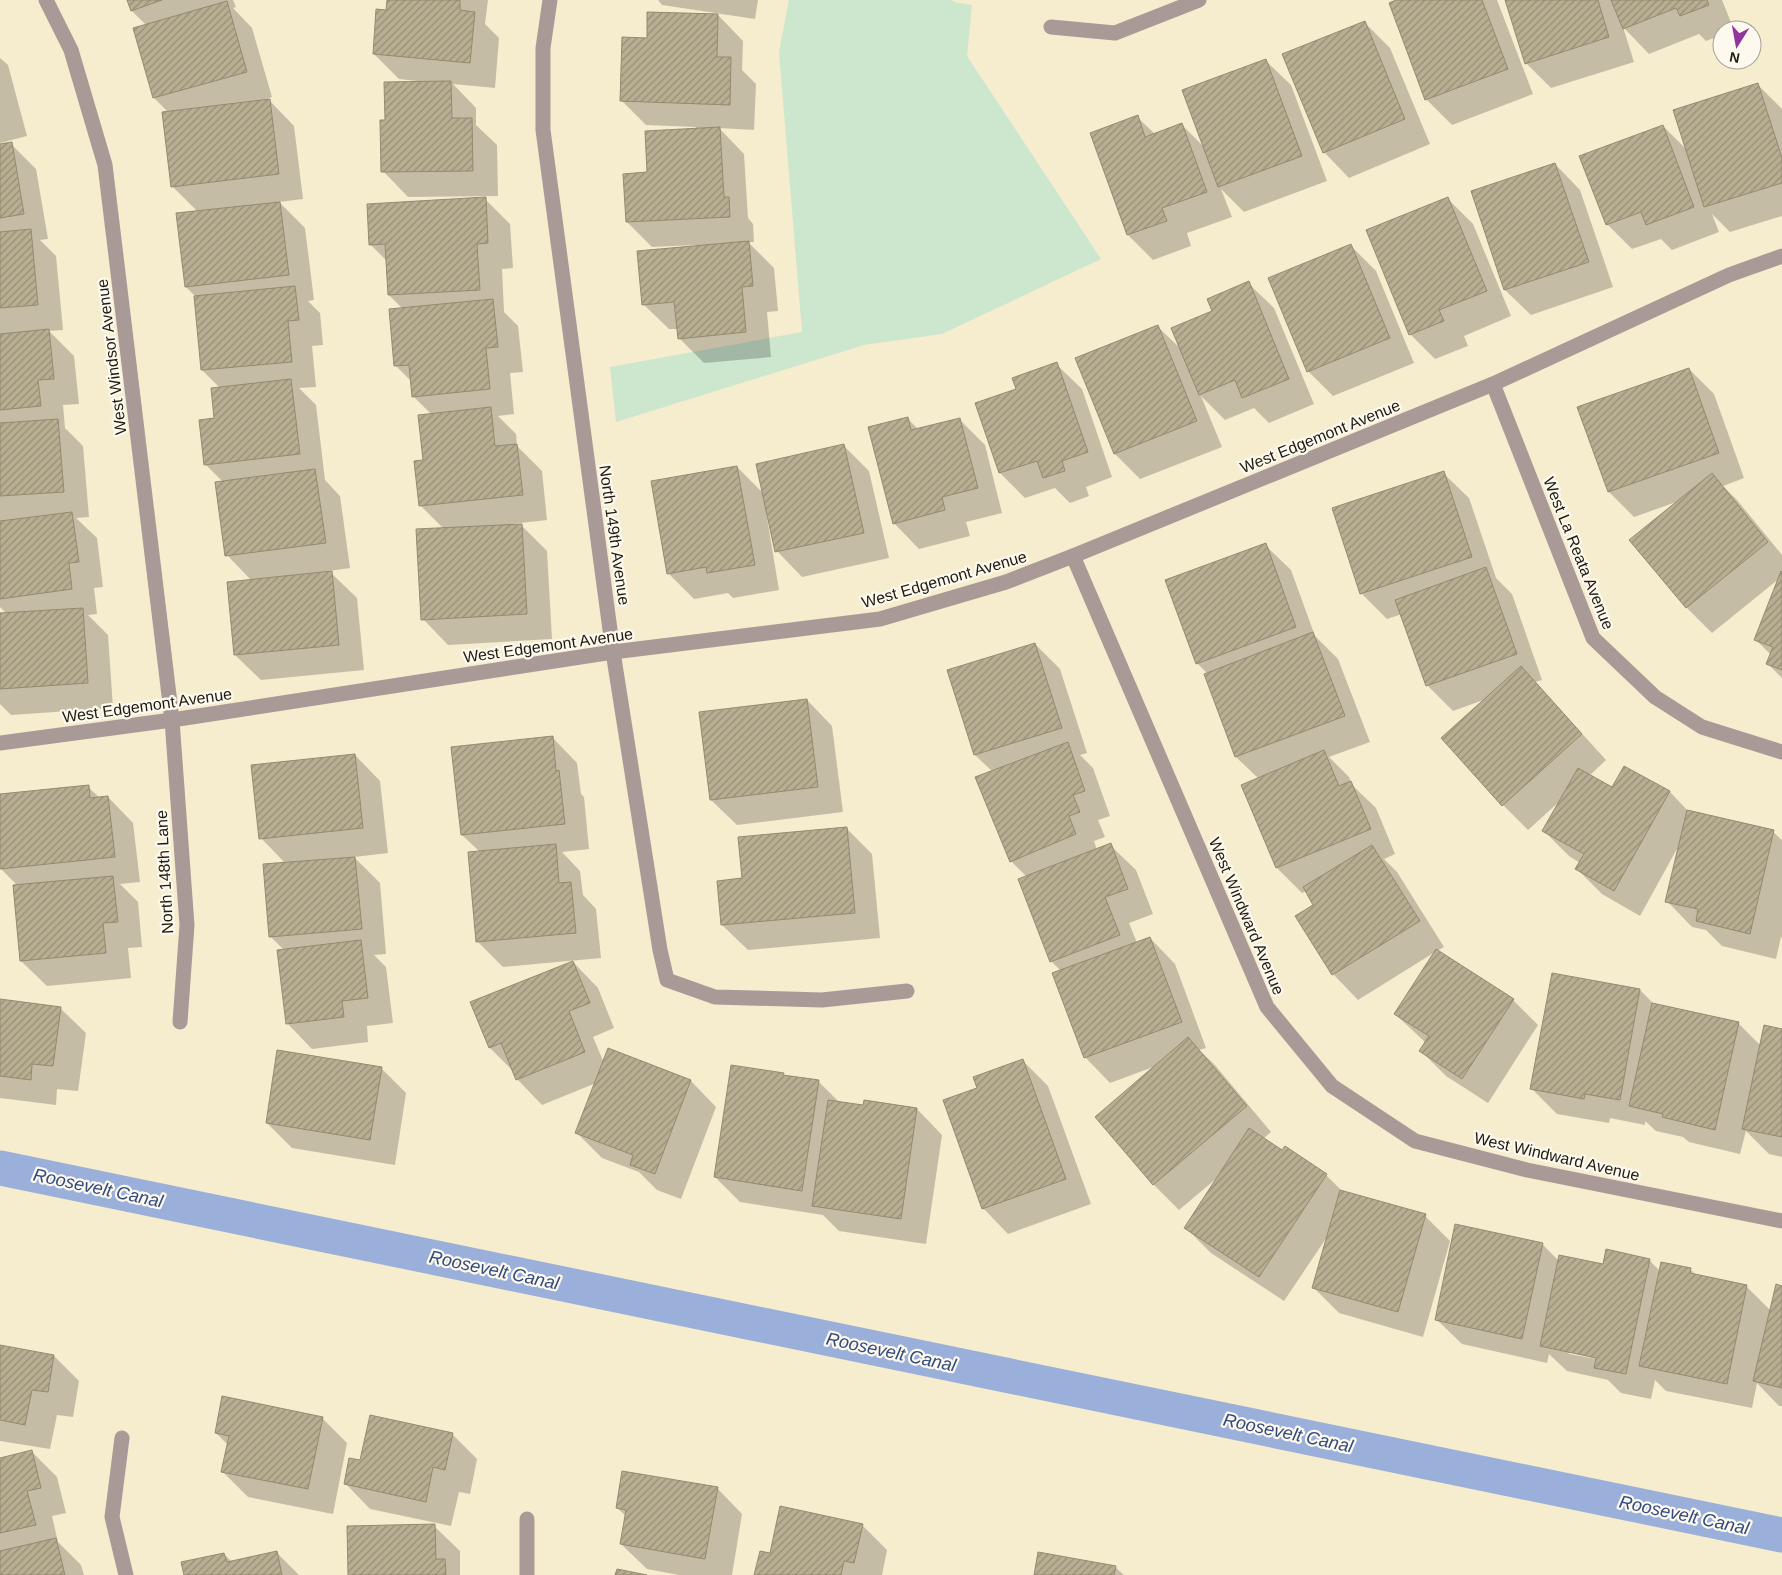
<svg xmlns="http://www.w3.org/2000/svg" width="1782" height="1575" font-family="Helvetica,sans-serif">
	<style>
		.park { fill: #cce7cd }
		.shadow { fill: #0003; fill-rule: evenodd }
		.lines { fill: none; stroke-linecap: round; stroke-linejoin: round }
		.canal { stroke: #9aafd9; stroke-width: 35 }
		.building { fill: url(#building-hatch); stroke: #948a70 }
		.minor { stroke: #a99a97; stroke-width: 15 }
		.labels { text-anchor: middle; stroke-width: 4.5; stroke-linejoin: round; paint-order: stroke }
		.street-label { font-size: 16px; fill: #1f1b10; stroke: #fdf9ee }
		.water-label { font-size: 18px; font-style: italic; fill: #314a7f; stroke: #fdf9ee }
	</style>
	<defs>
		<pattern id="building-hatch" width="6" height="6" patternUnits="userSpaceOnUse" patternTransform="scale(1.25)"><rect width="6" height="6" fill="#b8ae92"/><path d="M-1 1l2-2M0 6l6-6M5 7l2-2" fill="none" stroke="#958d76"/></pattern>
	</defs>
	<rect width="100%" height="100%" fill="#f6ecce"/>
	<polygon class="park" points="789,0 952,0 954,2 972,5 967,56 1101,259 942,334 864,345 616,422 610,367 802,332 779,52"/>
	<g class="shadow">
		<polygon points="128,0 233,0 236,7 233,8 252,28 272,97 263,100 263,101 269,100 294,126 303,199 279,202 305,228 314,300 308,301 320,313 323,345 312,346 316,387 299,388 316,405 325,480 340,496 350,568 329,571 357,598 364,670 261,680 235,655 252,581 227,555 223,482 205,464 220,388 202,370 195,296 186,287 178,215 198,212 172,186 168,112 154,98 147,26 132,11"/>
		<polygon points="388,0 488,0 485,24 499,38 495,88 453,84 476,108 476,125 497,145 498,196 408,197 383,171 387,121 417,81 399,79 374,54 387,12"/>
		<polygon points="658,0 758,0 755,19 662,5"/>
		<polygon points="1399,0 1497,0 1533,94 1452,125 1426,99"/>
		<polygon points="1506,0 1722,0 1734,30 1722,30 1722,35 1706,41 1699,34 1649,54 1623,27 1634,62 1551,88 1526,63"/>
		<polygon points="718,15 743,41 742,70 756,84 754,130 719,128 744,154 748,218 753,224 754,242 748,242 774,268 778,311 767,312 771,357 704,363 679,338 678,329 669,329 643,304 696,247 696,245 652,247 627,222 649,174 696,129 696,127 646,125 621,100 648,39"/>
		<polygon points="1364,22 1390,48 1430,144 1349,178 1324,152"/>
		<polygon points="0,58 8,65 27,136 0,143"/>
		<polygon points="1265,60 1291,85 1327,181 1244,212 1221,189 1232,217 1187,233 1191,246 1153,260 1128,235 1137,117 1155,134 1182,125 1204,147"/>
		<polygon points="1758,85 1782,109 1782,216 1730,232 1712,214 1719,232 1672,250 1661,239 1632,249 1607,224 1663,126 1687,150"/>
		<polygon points="11,144 36,169 48,239 40,240 56,256 63,330 49,331 74,356 79,404 63,405 65,428 83,446 89,517 76,518 97,538 103,587 94,588 97,614 88,615 108,635 113,708 11,715 0,704 0,615 7,614 0,607 0,146"/>
		<polygon points="1555,164 1580,190 1613,287 1531,315 1505,290 1472,192"/>
		<polygon points="485,199 510,224 513,268 502,269 504,312 518,326 523,372 510,373 514,414 498,416 516,434 517,446 542,471 547,520 512,524 512,526 521,525 547,551 552,639 448,645 423,619 444,529 420,505 424,461 432,415 413,396 412,382 395,365 403,309 389,295 387,261 370,244"/>
		<polygon points="1448,199 1473,224 1511,316 1464,336 1468,346 1435,359 1410,334"/>
		<polygon points="1351,246 1376,271 1414,363 1333,396 1308,371"/>
		<polygon points="1248,283 1274,308 1314,404 1269,423 1254,408 1225,420 1201,396 1222,447 1140,479 1115,454 1158,327 1182,350"/>
		<polygon points="1056,364 1082,389 1112,477 1086,487 1089,496 1070,503 1055,488 1025,498 1000,473 1018,390"/>
		<polygon points="1689,369 1714,394 1744,478 1723,486 1737,500 1782,555 1782,678 1767,663 1771,655 1755,639 1780,578 1712,633 1687,608 1631,540 1679,501 1634,517 1609,492"/>
		<polygon points="908,419 919,430 959,419 985,445 1002,513 966,522 970,536 919,549 894,523"/>
		<polygon points="844,446 869,471 889,558 802,577 777,551 768,512 766,512 779,590 733,598 728,593 694,599 668,573 737,467 764,494"/>
		<polygon points="1443,473 1469,498 1496,578 1512,594 1542,680 1535,682 1606,760 1589,776 1613,789 1624,767 1670,792 1689,812 1773,832 1782,840 1782,938 1781,937 1776,959 1722,946 1706,930 1692,927 1667,901 1678,847 1640,916 1602,894 1577,869 1580,863 1569,856 1544,831 1561,800 1528,830 1503,805 1486,699 1453,711 1427,685 1402,614 1387,619 1361,593"/>
		<polygon points="1265,545 1291,570 1315,636 1338,659 1370,742 1329,757 1349,777 1352,785 1376,808 1395,854 1384,859 1397,872 1444,947 1437,951 1513,1000 1538,1025 1488,1103 1446,1076 1421,1051 1426,1043 1395,1014 1435,952 1358,1000 1333,974 1315,905 1306,891 1302,893 1277,868 1242,786 1259,779 1236,757 1205,674 1208,674 1197,663"/>
		<polygon points="1035,644 1060,669 1087,753 1080,755 1093,768 1110,816 1098,820 1105,837 1094,841 1097,850 1110,845 1136,870 1153,914 1129,923 1137,943 1150,938 1175,964 1206,1048 1199,1050 1214,1064 1271,1132 1263,1139 1326,1175 1343,1192 1425,1216 1450,1241 1423,1337 1339,1313 1313,1287 1327,1237 1284,1301 1211,1253 1185,1227 1217,1178 1179,1210 1154,1185 1096,1117 1156,1066 1110,1083 1085,1057 1061,971 1051,961 1027,877 1011,861 993,772 975,755 949,671"/>
		<polygon points="807,700 832,726 843,812 737,825 711,800 700,713"/>
		<polygon points="552,737 577,763 581,794 584,797 589,849 562,852 580,871 583,895 596,909 601,958 503,967 478,942 480,852 462,835"/>
		<polygon points="355,755 380,781 388,853 354,857 380,883 386,954 374,955 386,967 393,1023 367,1026 368,1042 312,1049 287,1023 284,950 270,936 286,864 261,838"/>
		<polygon points="88,787 100,798 108,797 133,823 140,882 120,884 138,902 142,947 128,948 131,978 47,986 21,961 18,886 1,869 0,795"/>
		<polygon points="846,828 872,854 880,938 748,950 722,925 744,880"/>
		<polygon points="573,962 598,988 614,1028 593,1037 604,1063 609,1050 691,1081 716,1107 681,1199 657,1190 639,1172 602,1158 577,1133 596,1083 542,1105 517,1079 514,1072 490,1048 472,1002"/>
		<polygon points="1640,990 1655,1005 1738,1023 1761,1046 1782,1030 1782,1157 1769,1154 1746,1131 1740,1154 1689,1142 1683,1137 1656,1131 1645,1121 1645,1125 1610,1118 1609,1123 1557,1114 1532,1089"/>
		<polygon points="0,1000 60,1008 86,1033 78,1091 57,1089 56,1105 0,1098"/>
		<polygon points="1023,1061 1048,1086 1091,1204 1008,1234 983,1208 978,1088"/>
		<polygon points="381,1068 406,1093 395,1165 292,1148 267,1123"/>
		<polygon points="783,1074 785,1076 819,1082 840,1103 864,1106 917,1109 942,1135 926,1244 839,1231 823,1215 740,1202 715,1177"/>
		<path d="M1542 1244 1559 1261 1604 1266 1649 1260 1660 1271 1690 1269 1697 1276 1746 1286 1771 1311 1782 1287V1406H1779L1757 1383 1752 1408 1666 1391 1655 1380 1651 1399 1621 1393 1608 1380 1567 1371 1549 1354 1547 1363 1462 1344 1436 1319ZM1569 1351 1603 1358 1602 1360 1569 1354Z"/>
		<polygon points="0,1347 54,1356 79,1381 73,1417 57,1415 50,1449 0,1441"/>
		<polygon points="322,1418 347,1443 333,1514 248,1497 223,1472 228,1445 216,1433"/>
		<polygon points="452,1434 477,1459 470,1494 459,1492 451,1526 370,1509 345,1483 361,1461"/>
		<polygon points="32,1452 57,1477 66,1513 52,1516 58,1542 81,1565 84,1575 0,1575 0,1459"/>
		<polygon points="717,1488 742,1514 732,1575 679,1575 647,1569 621,1544 626,1516 617,1508"/>
		<polygon points="862,1525 887,1550 882,1575 756,1575 771,1554"/>
		<polygon points="434,1526 460,1551 460,1575 349,1575"/>
		<polygon points="277,1553 299,1575 185,1575 224,1554 232,1562"/>
		<polygon points="1115,1567 1124,1575 1035,1575"/>
	</g>
	<g class="lines">
		<polyline class="canal" points="0,1168 1782,1535"/>
	</g>
	<g class="building">
		<polygon points="127,0 162,0 131,11"/>
		<polygon points="387,0 460,0 460,10 475,12 470,63 373,54 376,9 386,10"/>
		<polygon points="1396,0 1482,0 1508,69 1425,100 1389,3"/>
		<polygon points="1505,0 1598,0 1609,37 1525,64"/>
		<polygon points="1611,0 1707,0 1709,5 1680,16 1676,8 1623,29"/>
		<polygon points="227,1 247,72 153,98 133,28"/>
		<polygon points="647,12 718,14 717,57 731,57 730,105 620,101 622,37 647,38"/>
		<polygon points="1365,21 1405,119 1323,153 1282,54"/>
		<polygon points="1266,59 1302,156 1218,187 1182,90"/>
		<polygon points="451,81 452,118 472,118 473,171 381,172 380,120 385,120 384,82"/>
		<polygon points="1758,83 1782,158 1782,183 1704,207 1673,110"/>
		<polygon points="270,99 279,174 171,187 162,112"/>
		<polygon points="1138,115 1145,137 1182,123 1207,192 1162,208 1167,221 1127,235 1090,133"/>
		<polygon points="1663,125 1694,207 1646,225 1641,212 1606,225 1579,156"/>
		<polygon points="720,127 724,197 729,197 730,217 626,222 623,174 647,172 645,131"/>
		<polygon points="12,142 24,214 0,218 0,144"/>
		<polygon points="1555,163 1589,262 1504,290 1471,191"/>
		<polygon points="486,197 488,243 477,244 480,290 388,295 385,244 369,245 367,204"/>
		<polygon points="1448,197 1487,291 1439,310 1444,321 1409,335 1366,230"/>
		<polygon points="280,202 289,275 185,287 176,213"/>
		<polygon points="31,229 38,305 0,308 0,232"/>
		<polygon points="749,241 753,286 742,287 746,332 678,339 674,302 642,305 637,251"/>
		<polygon points="1351,244 1390,338 1307,372 1268,278"/>
		<polygon points="1249,281 1289,379 1242,398 1235,380 1199,395 1171,328 1212,311 1207,299"/>
		<polygon points="295,286 299,320 288,321 292,362 201,370 194,296"/>
		<polygon points="493,299 498,347 486,348 490,389 412,397 409,365 394,366 389,309"/>
		<polygon points="1158,325 1197,421 1114,454 1075,358"/>
		<polygon points="49,329 54,379 38,380 41,406 0,410 0,334"/>
		<polygon points="1057,362 1088,452 1062,461 1065,471 1043,478 1037,461 999,473 975,403 1016,389 1012,378"/>
		<polygon points="1689,368 1719,453 1608,492 1577,407"/>
		<polygon points="291,379 300,454 204,465 199,420 214,418 211,388"/>
		<polygon points="491,407 495,446 517,444 523,495 419,506 414,461 423,460 418,415"/>
		<polygon points="908,417 911,430 960,418 978,488 942,497 945,510 893,524 868,427"/>
		<polygon points="58,419 64,492 0,496 0,423"/>
		<polygon points="844,444 864,533 775,552 756,464"/>
		<polygon points="737,466 755,565 707,573 706,567 667,574 651,481"/>
		<polygon points="315,469 326,543 225,556 215,482"/>
		<polygon points="1444,471 1472,557 1360,594 1332,508"/>
		<polygon points="1712,473 1768,542 1686,608 1629,540"/>
		<polygon points="72,512 79,562 69,563 72,589 0,599 0,521"/>
		<polygon points="522,524 527,614 421,620 416,529"/>
		<polygon points="1266,543 1296,627 1196,664 1165,580"/>
		<polygon points="1486,567 1517,654 1426,686 1395,600"/>
		<polygon points="332,571 339,645 234,655 227,582"/>
		<polygon points="1781,571 1782,572 1782,670 1766,664 1773,647 1754,640"/>
		<polygon points="83,608 88,683 0,689 0,613"/>
		<polygon points="1313,632 1345,716 1235,757 1204,674"/>
		<polygon points="1035,643 1062,728 974,755 947,670"/>
		<polygon points="1521,666 1582,734 1502,806 1441,738"/>
		<polygon points="807,699 818,787 710,800 699,712"/>
		<polygon points="553,736 556,771 559,770 565,824 461,835 451,747"/>
		<polygon points="1068,742 1085,791 1073,795 1080,812 1069,816 1076,834 1010,862 975,777"/>
		<polygon points="1324,750 1339,786 1351,781 1371,829 1276,868 1241,785"/>
		<polygon points="355,754 363,828 259,839 251,765"/>
		<polygon points="1624,766 1670,791 1614,891 1575,869 1584,854 1542,831 1578,768 1612,787"/>
		<polygon points="89,785 90,798 108,796 115,857 0,869 0,794"/>
		<polygon points="1687,810 1774,830 1750,934 1696,921 1698,909 1665,902"/>
		<polygon points="847,827 855,913 721,925 717,881 742,878 738,837"/>
		<polygon points="1111,843 1128,889 1105,897 1120,935 1050,962 1018,879"/>
		<polygon points="556,844 559,883 571,882 576,933 476,942 468,852"/>
		<polygon points="1372,845 1420,921 1332,975 1295,916 1313,905 1303,887"/>
		<polygon points="355,857 362,929 269,937 263,864"/>
		<polygon points="113,876 118,922 103,923 106,953 20,961 13,885"/>
		<polygon points="1150,937 1182,1022 1084,1058 1052,973"/>
		<polygon points="361,940 368,998 342,1001 344,1017 286,1024 277,950"/>
		<polygon points="1436,949 1514,999 1462,1079 1419,1051 1429,1036 1394,1014"/>
		<polygon points="573,961 590,1003 569,1011 585,1052 516,1080 501,1043 489,1048 470,1002"/>
		<polygon points="1552,973 1640,989 1620,1100 1585,1094 1584,1099 1530,1089"/>
		<polygon points="0,999 61,1007 53,1066 32,1064 31,1080 0,1076"/>
		<polygon points="1652,1003 1739,1022 1715,1130 1662,1117 1663,1114 1629,1106"/>
		<polygon points="1764,1025 1782,1029 1782,1137 1742,1129"/>
		<polygon points="1188,1037 1247,1106 1153,1185 1095,1117"/>
		<polygon points="608,1048 691,1080 655,1174 630,1165 633,1155 575,1133"/>
		<polygon points="277,1050 382,1067 370,1140 266,1123"/>
		<polygon points="1023,1059 1066,1179 982,1209 943,1100 977,1088 973,1077"/>
		<polygon points="731,1065 784,1073 783,1075 819,1080 802,1191 714,1177"/>
		<polygon points="828,1100 863,1105 864,1100 917,1108 901,1219 812,1206"/>
		<polygon points="1249,1128 1282,1150 1285,1146 1327,1174 1259,1277 1184,1228"/>
		<polygon points="1340,1190 1426,1214 1398,1312 1312,1288"/>
		<polygon points="1455,1224 1543,1243 1522,1339 1435,1320"/>
		<polygon points="1606,1249 1650,1259 1626,1374 1594,1368 1596,1358 1540,1346 1559,1255 1603,1264"/>
		<polygon points="1661,1262 1691,1268 1690,1273 1747,1285 1727,1384 1639,1366"/>
		<polygon points="1776,1284 1782,1286 1782,1388 1753,1381"/>
		<polygon points="0,1345 54,1355 48,1392 32,1390 25,1425 0,1420"/>
		<polygon points="222,1396 323,1417 308,1489 221,1472 229,1436 215,1433"/>
		<polygon points="370,1415 453,1433 445,1470 433,1467 426,1502 344,1484 349,1458 360,1460"/>
		<polygon points="32,1450 41,1488 27,1491 36,1525 0,1533 0,1458"/>
		<polygon points="622,1471 718,1487 705,1559 620,1544 626,1510 616,1508"/>
		<polygon points="780,1506 863,1524 854,1563 844,1561 841,1575 754,1575 760,1551 770,1553"/>
		<polygon points="435,1524 436,1559 445,1559 446,1575 348,1575 347,1526"/>
		<polygon points="56,1538 65,1575 0,1575 0,1551"/>
		<polygon points="277,1551 282,1575 184,1575 181,1562 224,1553 227,1562"/>
		<polygon points="1038,1552 1116,1566 1114,1575 1034,1575"/>
		<polygon points="617,1569 647,1575 615,1575"/>
	</g>
	<g class="lines">
		<g class="minor">
			<polyline points="46,0 71,50 105,165 172,720 187,925 180,1022"/>
			<polyline points="550,0 543,48 543,130 613,652 660,950 667,980 715,997 822,1000 907,991"/>
			<polyline points="1051,27 1115,33 1199,0"/>
			<polyline points="1493,384 1593,638 1655,697 1702,727 1782,752"/>
			<polyline points="1073,556 1267,1007 1332,1086 1415,1141 1527,1170 1782,1221"/>
			<polyline points="0,743 172,720 613,652 880,619 1006,582 1073,556 1493,384 1729,275 1782,256"/>
			<polyline points="122,1438 112,1517 126,1575"/>
			<polyline points="527,1575 527,1519"/>
		</g>
	</g>
	<g class="labels">
		<g class="street-label">
			<text transform="translate(111 357) rotate(-97)" y="6">West Windsor Avenue</text>
			<text transform="translate(1320 436) rotate(-22)" y="6">West Edgemont Avenue</text>
			<text transform="translate(615 535) rotate(82)" y="6">North 149th Avenue</text>
			<text transform="translate(1579 553) rotate(68)" y="6">West La Reata Avenue</text>
			<text transform="translate(944 579) rotate(-16)" y="6">West Edgemont Avenue</text>
			<text transform="translate(548 645) rotate(-8)" y="6">West Edgemont Avenue</text>
			<text transform="translate(147 705) rotate(-8)" y="6">West Edgemont Avenue</text>
			<text transform="translate(164 872) rotate(-93)" y="6">North 148th Lane</text>
			<text transform="translate(1247 916) rotate(67)" y="6">West Windward Avenue</text>
			<text transform="translate(1557 1156) rotate(13)" y="6">West Windward Avenue</text>
		</g>
		<g class="water-label">
			<text transform="translate(98 1188) rotate(12)" y="6">Roosevelt Canal</text>
			<text transform="translate(494 1270) rotate(12)" y="6">Roosevelt Canal</text>
			<text transform="translate(891 1352) rotate(12)" y="6">Roosevelt Canal</text>
			<text transform="translate(1288 1433) rotate(12)" y="6">Roosevelt Canal</text>
			<text transform="translate(1684 1515) rotate(12)" y="6">Roosevelt Canal</text>
		</g>
	</g>
	<g transform="translate(1737 45) rotate(191)"><circle r="24" fill="#fdf9ee" stroke="#a4a095"/>
	<path d="M0-4L9 19L0 12L-9 19Z" fill="#92349d"/>
	<text y="-8" font-size="14" font-weight="bold" text-anchor="middle" fill="#1f1b10">N</text>
	</g>
</svg>
